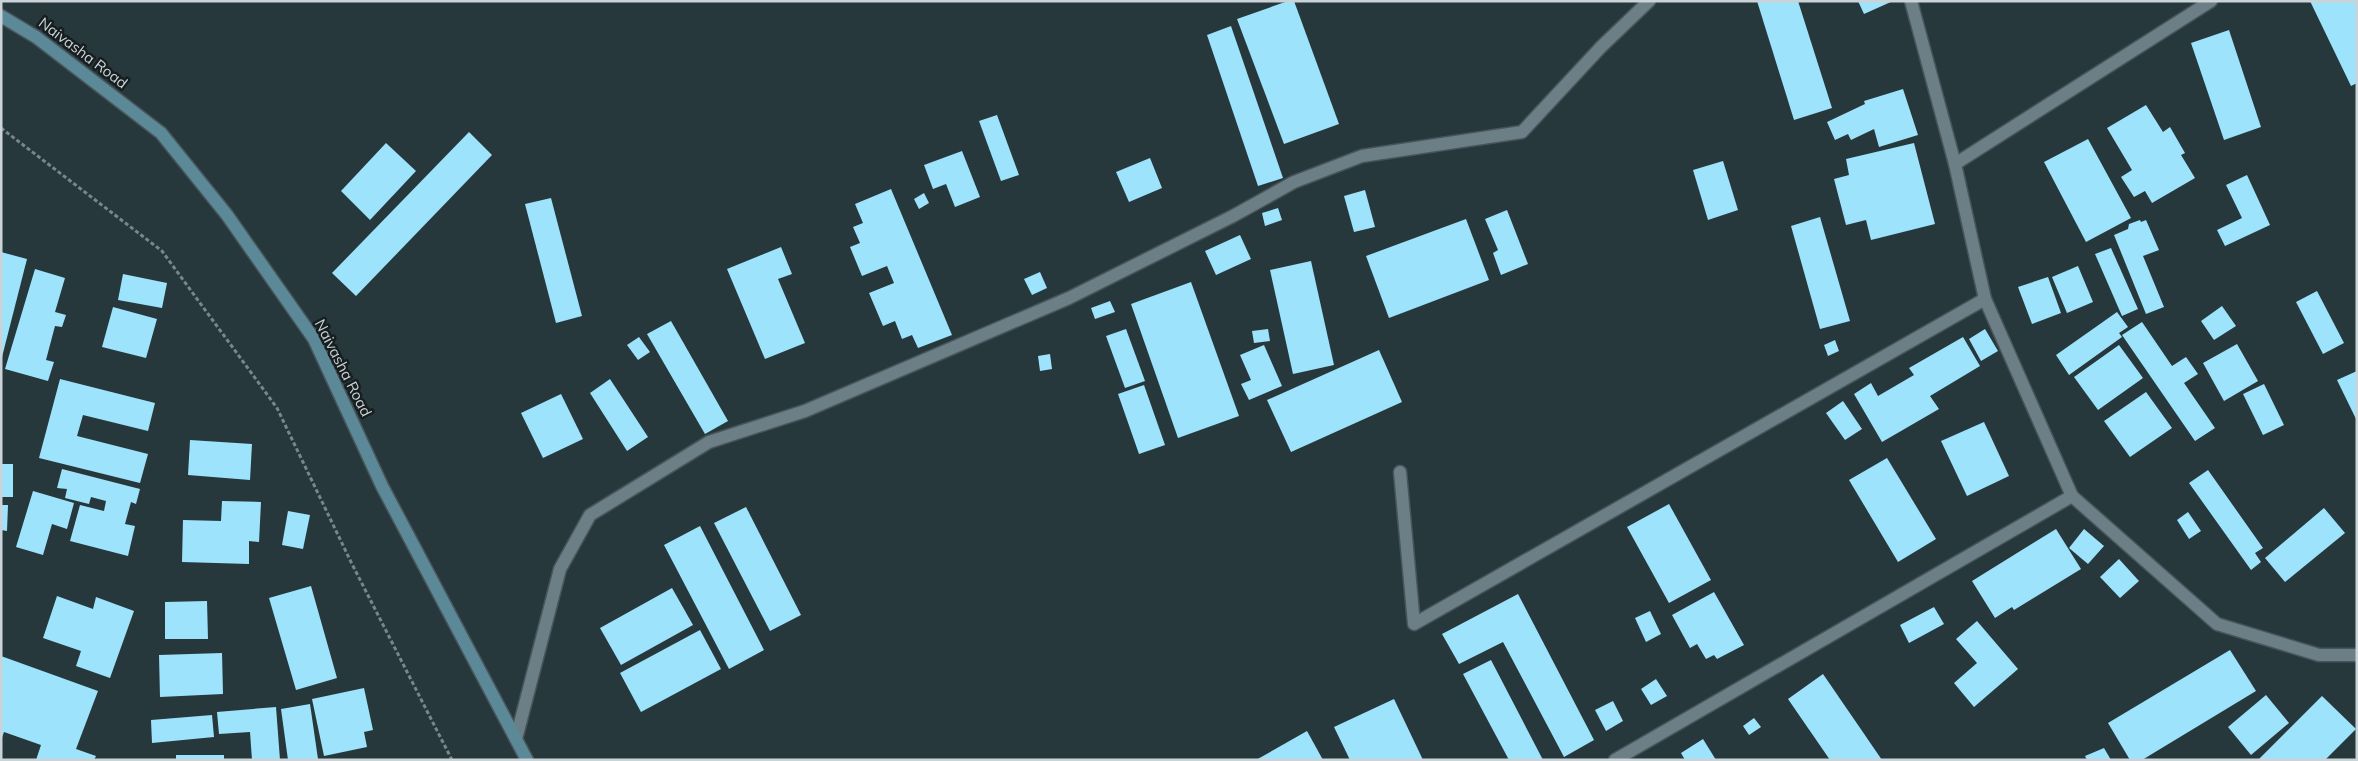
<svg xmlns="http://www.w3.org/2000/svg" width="2358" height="761" font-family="Mulish,sans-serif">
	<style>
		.building { fill: #9ee3fc }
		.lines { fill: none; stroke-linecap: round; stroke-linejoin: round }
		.street-casing { stroke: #47555a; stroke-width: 15 }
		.secondary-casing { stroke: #47555a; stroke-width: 15 }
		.path { stroke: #79868a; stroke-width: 3; stroke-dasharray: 4 2.5; stroke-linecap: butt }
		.street { stroke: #6d7f86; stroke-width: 12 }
		.secondary { stroke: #5c8997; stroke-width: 12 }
		.labels { text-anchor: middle; stroke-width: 5; stroke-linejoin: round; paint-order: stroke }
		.street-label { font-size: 15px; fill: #cad3d7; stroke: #161e20 }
	</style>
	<rect width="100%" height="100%" fill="#27383d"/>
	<g class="building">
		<polygon points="1288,1 1294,1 1339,124 1284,144 1237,19"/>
		<polygon points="1757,1 1798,1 1832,108 1794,120"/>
		<polygon points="1858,1 1893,1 1864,14"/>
		<polygon points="2310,1 2357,1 2357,83 2351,86"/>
		<polygon points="1231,26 1283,178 1258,186 1207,35"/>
		<polygon points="2229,30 2261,127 2224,140 2191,43"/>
		<polygon points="1903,89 1918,135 1879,147 1874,129 1851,140 1848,134 1835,140 1827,122 1865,104 1864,101"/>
		<polygon points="2146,105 2163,132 2170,127 2185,153 2181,155 2195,178 2152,203 2145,191 2134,197 2121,177 2132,170 2107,128"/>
		<polygon points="997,115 1019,175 1001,181 979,121"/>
		<polygon points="469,132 492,155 356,296 332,273"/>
		<polygon points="2088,139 2131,218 2086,242 2044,162"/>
		<polygon points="386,143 416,171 370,220 341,191"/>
		<polygon points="1914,143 1935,224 1871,240 1866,220 1846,225 1834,179 1849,175 1846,159"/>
		<polygon points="962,151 980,197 955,207 946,184 933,189 924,165"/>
		<polygon points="1150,158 1162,188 1129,202 1116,172"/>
		<polygon points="1723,161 1738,210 1708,220 1693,170"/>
		<polygon points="2247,175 2270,225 2225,246 2217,230 2242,218 2226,185"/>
		<polygon points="891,189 952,335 918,348 912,335 902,339 895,321 883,326 869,293 894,283 887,266 862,276 850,247 860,243 853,227 863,223 855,204"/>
		<polygon points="1365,190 1375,227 1354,232 1344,196"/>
		<polygon points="924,193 929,203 919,209 914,199"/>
		<polygon points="551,198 582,316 556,323 525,204"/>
		<polygon points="1278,208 1282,220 1265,226 1262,213"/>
		<polygon points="1507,210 1528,264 1501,275 1493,253 1498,250 1485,219"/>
		<polygon points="1820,217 1850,321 1820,329 1791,226"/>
		<polygon points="1466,219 1489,280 1389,318 1366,256"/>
		<polygon points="2140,220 2141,222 2146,220 2159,250 2143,256 2164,307 2146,314 2114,235 2128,229 2129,224"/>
		<polygon points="1240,235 1251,259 1216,275 1205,251"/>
		<polygon points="781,247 792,274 778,279 805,343 765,359 727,269"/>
		<polygon points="2111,248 2138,309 2122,316 2095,254"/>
		<polygon points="1,252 27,259 2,357 1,357"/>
		<polygon points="1311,261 1334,365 1293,374 1270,270"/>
		<polygon points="2078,266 2093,302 2067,313 2052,277"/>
		<polygon points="35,269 65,278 55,312 66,315 62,327 55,326 46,360 54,362 48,381 5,369"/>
		<polygon points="1040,272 1047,288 1032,295 1024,279"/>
		<polygon points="123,274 167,283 162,308 118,300"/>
		<polygon points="2048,277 2061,313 2032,324 2018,287"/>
		<polygon points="1191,282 1239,416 1178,438 1131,304"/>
		<polygon points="2317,291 2344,343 2323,354 2296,302"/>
		<polygon points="1110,301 1115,312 1095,319 1091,308"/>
		<polygon points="2222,306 2236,326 2214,340 2201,321"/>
		<polygon points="113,307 157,319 146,358 102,347"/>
		<polygon points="2117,312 2128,327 2119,333 2122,337 2069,375 2056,355"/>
		<polygon points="671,321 728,421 705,434 647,334"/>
		<polygon points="2142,322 2172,366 2186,357 2198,374 2184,383 2215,428 2195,441 2122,335"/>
		<polygon points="1126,329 1145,381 1125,388 1106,336"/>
		<polygon points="1268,329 1270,341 1254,343 1252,331"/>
		<polygon points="1985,329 1998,351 1981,361 1969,339"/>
		<polygon points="639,337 650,352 638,360 627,345"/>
		<polygon points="1963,337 1980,366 1930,396 1939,409 1882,442 1854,394 1871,383 1878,396 1914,375 1909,368"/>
		<polygon points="1835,340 1839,351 1828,356 1824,345"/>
		<polygon points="2237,344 2258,381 2224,401 2203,363"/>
		<polygon points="1264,345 1282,386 1249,400 1241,384 1251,380 1240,355"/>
		<polygon points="2119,345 2143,378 2098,410 2074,377"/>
		<polygon points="1379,350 1402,402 1291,452 1267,400"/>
		<polygon points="1050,354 1052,369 1040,371 1038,356"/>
		<polygon points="2357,371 2357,421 2337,380"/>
		<polygon points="60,379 155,403 148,431 83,415 77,436 148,454 140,483 39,458"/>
		<polygon points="610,379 648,437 627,451 590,393"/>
		<polygon points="2264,384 2284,425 2263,435 2243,394"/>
		<polygon points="1144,385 1165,445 1139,454 1118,394"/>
		<polygon points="2146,392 2172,428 2130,457 2104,421"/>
		<polygon points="561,394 583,439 543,458 521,413"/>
		<polygon points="1843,401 1862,429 1845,440 1826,413"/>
		<polygon points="1984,422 2009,476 1967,496 1941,441"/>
		<polygon points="190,440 252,444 250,480 188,475"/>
		<polygon points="1887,458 1936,539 1898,562 1849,480"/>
		<rect x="1" y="464" width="12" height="33"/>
		<polygon points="62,469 140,489 136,504 131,502 125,524 135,526 128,556 70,541 80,505 104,511 106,501 91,497 89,504 65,498 67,489 57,488"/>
		<polygon points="2208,470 2263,548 2255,553 2261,562 2251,570 2189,483"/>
		<polygon points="33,491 74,503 67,529 52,524 43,555 16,547"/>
		<polygon points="222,501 261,502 259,542 249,541 249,564 182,562 183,520 221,521"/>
		<polygon points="1669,504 1711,580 1669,603 1627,527"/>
		<polygon points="1,505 8,505 7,531 1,530"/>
		<polygon points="746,507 801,615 770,631 714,523"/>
		<polygon points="2324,508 2345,533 2285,582 2265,558"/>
		<polygon points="288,511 310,515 303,549 282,545"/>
		<polygon points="2188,512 2201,531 2189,539 2177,520"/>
		<polygon points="700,526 764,650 729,669 664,545"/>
		<polygon points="2056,529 2081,569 2014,610 2012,607 1995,618 1972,581"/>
		<polygon points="2084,529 2104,546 2088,564 2069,548"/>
		<polygon points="2119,559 2139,581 2120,598 2100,577"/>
		<polygon points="311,586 337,678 296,690 269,598"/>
		<polygon points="672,588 693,625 621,665 600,628"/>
		<polygon points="1714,592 1744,645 1717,659 1714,655 1706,659 1697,644 1690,648 1672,615"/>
		<polygon points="1518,594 1594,740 1564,757 1503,642 1459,664 1442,634"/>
		<polygon points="57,596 93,609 96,597 134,611 110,678 76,666 81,651 43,638"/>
		<polygon points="207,601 208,639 165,639 165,602"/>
		<polygon points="1934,607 1944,624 1909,643 1900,625"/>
		<polygon points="1650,611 1661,634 1646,642 1635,618"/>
		<polygon points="1977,621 2018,669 1974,707 1954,683 1977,663 1956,639"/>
		<polygon points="700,630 721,669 641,712 620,673"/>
		<polygon points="2230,650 2256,691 2142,760 2130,760 2108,723"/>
		<polygon points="222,653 223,694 160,697 159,655"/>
		<polygon points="1,656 98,691 76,749 96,756 94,760 36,760 41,745 4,732 1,740"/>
		<polygon points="1491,660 1543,760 1509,760 1463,674"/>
		<polygon points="1823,674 1882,760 1830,760 1788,699"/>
		<polygon points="1656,679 1667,696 1651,705 1641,689"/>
		<polygon points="364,688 373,730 364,732 367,747 324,756 312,699"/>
		<polygon points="2266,695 2289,723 2251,755 2228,727"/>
		<polygon points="2322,696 2356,729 2325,760 2258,760"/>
		<polygon points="1394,699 1423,760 1350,760 1334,727"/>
		<polygon points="1613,701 1623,721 1606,731 1595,710"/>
		<polygon points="310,704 318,759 288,760 281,709"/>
		<polygon points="276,707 280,760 252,760 250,732 219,734 217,712"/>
		<polygon points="212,715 214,737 152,743 151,720"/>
		<polygon points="1754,718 1761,727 1749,735 1743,726"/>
		<polygon points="1307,731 1323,760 1256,760"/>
		<polygon points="1703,739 1716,760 1685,760 1681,753"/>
		<polygon points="2104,748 2111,760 2087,760 2085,756"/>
		<rect x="176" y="755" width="48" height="5"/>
	</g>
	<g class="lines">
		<g class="street-casing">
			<g id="street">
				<polyline points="1911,1 1955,164 1985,299 2072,496"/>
				<polyline points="1955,164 2211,1"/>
				<polyline points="1400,472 1414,624 1985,299"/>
				<polyline points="516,739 560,569 590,515 709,442 805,411 1069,298 1233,216 1294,182 1362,156 1522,132 1601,47 1649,1"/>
				<polyline points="1615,760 2072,496 2217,624 2319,655 2357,655"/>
			</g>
		</g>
		<g class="secondary-casing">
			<polyline id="secondary" points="1,16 36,37 161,133 227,215 314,339 382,486 527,760"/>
		</g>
		<polyline class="path" points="1,128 162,251 277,408 351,562 452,760"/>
		<use href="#street" class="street"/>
		<use href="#secondary" class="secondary"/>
	</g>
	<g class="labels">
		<g class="street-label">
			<text transform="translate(83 53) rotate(37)" y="5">Naivasha Road</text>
			<text transform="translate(343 368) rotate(63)" y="5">Naivasha Road</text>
		</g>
	</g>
	<rect width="2358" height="761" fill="none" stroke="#cad3d7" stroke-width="5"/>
</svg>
